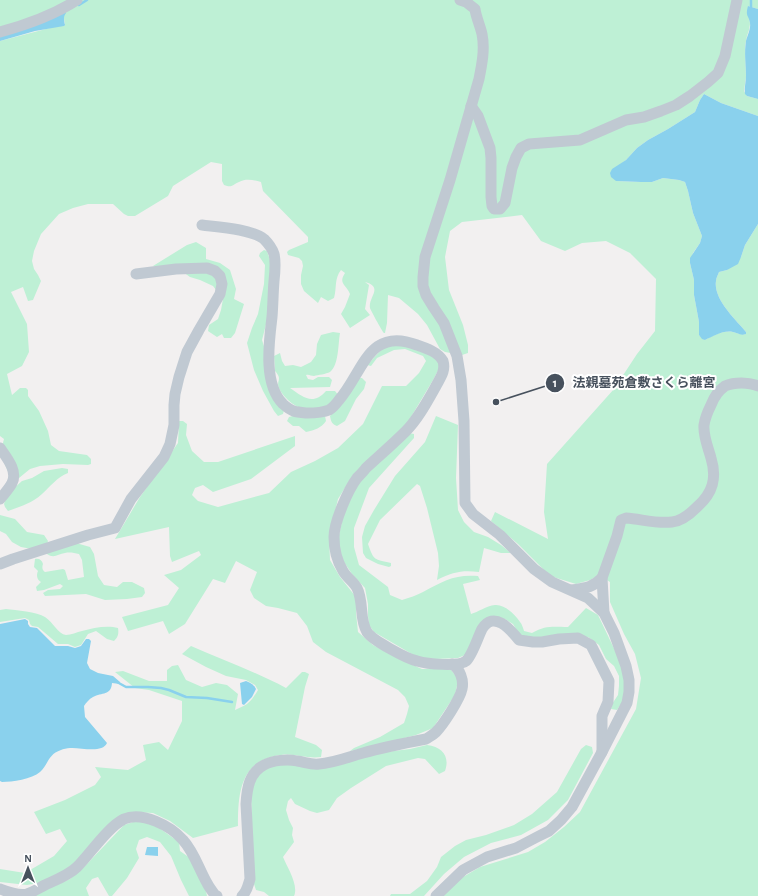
<svg xmlns="http://www.w3.org/2000/svg" width="758" height="896" font-family="'Alegreya Sans','Noto Sans JP',sans-serif">
	<style>
		.green { fill: #bef0d5 }
		.water { fill: #8ad1ed }
		.lines { fill: none; stroke-linecap: round; stroke-linejoin: round }
		.stream { stroke: #8ad1ed; stroke-width: 2.5 }
		.minor { stroke: #c0c9d2; stroke-width: 11 }
		.leader { fill: none; stroke: #47515d; stroke-width: 1.5 }
		.callout-dot { fill: #47515d; stroke: #fff; stroke-width: 1.5 }
		.mark-label { font-size: 12px; text-anchor: middle; font-weight: bold; fill: #fff }
		.callout-label { font-size: 13px; text-anchor: middle; font-weight: bold; fill: #47515d; stroke: #fff; stroke-width: 4; stroke-linejoin: round; paint-order: stroke }
	</style>
	<rect width="100%" height="100%" fill="#f2f0f0"/>
	<g class="green">
		<path d="M0 0H758V9L748 6 750 24 749 30 747 36 745 46 746 77 744 91 747 96 758 99V116L721 103 704 94 700 100 695 112 668 129 648 140 637 148 626 160 621 164 616 181 641 182H652L663 178 679 180 685 182 688 191 693 213 702 236 700 243 693 253 690 263 694 280V295L699 322V335L705 340C714 335 723 330 733 332 738 333 740 335 746 334V332C736 320 713 299 716 281 716 278 718 275 719 272L727 270 741 257 745 245 758 224V896H441L458 880 480 867 528 852 545 842 564 827 580 812 636 709 641 678 635 654 624 634 610 602V582L599 575 590 580 576 584 550 576 518 544 491 521 495 512 548 539 544 512 547 464 614 389 637 354 655 331 656 279 630 253 606 241 582 243 565 251 541 241 522 215 462 222 450 231 445 257 449 290 463 325 468 345V353L462 355 445 352 440 349 427 325 418 314 399 298 388 295 387 323 385 333H384C382 331 370 309 370 308 368 297 384 287 365 282L369 285 365 309 370 315 350 328 341 314 345 307 350 294C346 284 338 284 345 273L341 270C334 279 337 287 334 298L328 301 321 297 318 303 304 291 301 284V275L303 266 302 261 299 258 288 255 287 252 289 250 308 242V237L263 191 261 182C254 180 246 178 239 182 232 185 232 188 224 185L222 181V164L211 162 173 186 168 196 135 216H128L124 214 113 204H88L73 208 59 214 41 234 34 251 32 261 34 269 38 275 41 281 33 300 28 301 23 287 11 292 27 324 29 352 22 366 7 374 12 395 20 388H26L28 390V396L39 411 48 431 51 445 59 451 87 455 91 459V464L88 465 63 464 40 466 30 469 19 478 10 475C3 462 0 453 4 439L0 436V41L65 24 64 19V16L0 36Z"/>
		<polygon points="196,242 206,248 206,259 220,263 230,270 236,289 234,299 244,304 235,333 231,338 224,338 222,334 217,337 208,331 209,325 218,319 221,310 223,299 213,286 200,280 190,277 183,272 153,266 187,245"/>
		<polygon points="264,250 267,251 271,263 269,313 262,340 284,410 283,414 278,416 274,411 263,391 254,370 247,343 252,328 258,314 264,284 265,265 259,256 260,253"/>
		<path d="M333 332 340 333C338 344 339 365 330 372 326 374 318 375 314 376 311 376 309 374 306 375L308 379 313 380 318 377H329L332 380 330 387 290 388C303 397 313 406 326 391H335L339 396C334 400 329 406 324 407 320 408 309 409 305 409 295 408 283 397 279 388 276 380 283 380 275 371L274 356 280 353 282 361 285 366 293 365 301 367 311 362 316 355 317 344 321 335Z"/>
		<polygon points="398,343 435,357 441,365 433,380 405,427 353,475 338,499 329,537 330,560 340,577 356,597 356,613 358,632 373,645 397,658 422,669 437,669 444,668 451,670 456,676 458,681 455,695 433,728 416,735 366,748 350,751 354,748 380,737 404,723 407,714 409,706 405,697 398,690 326,652 313,642 307,626 297,613 278,608 266,606 254,598 250,590 257,572 236,561 225,583 213,579 185,624 169,634 163,621 128,631 122,617 168,605 179,588 164,575 181,570 201,555 199,551 172,562 170,556 169,527 115,539 140,497 178,443 179,421 183,421 187,424 186,435 192,451 204,462 218,462 295,436 295,446 251,479 213,492 203,485 195,488 192,495 198,501 218,507 269,493 291,472 315,461 338,448 363,424 382,386 406,386 419,373 426,361 423,356 405,349 394,350 377,358 371,366 367,365 383,348"/>
		<path d="M359 378H362L366 382 364 389 356 399 345 421 337 426C332 424 331 422 330 416L341 404Z"/>
		<path d="M293 416H325L326 421C321 428 315 430 306 432L299 426H293L287 421 289 417Z"/>
		<path d="M436 416 458 425 456 478 458 510 464 522 474 532 488 537 501 545 511 553H501L484 548 479 572C462 570 453 572 437 580L439 566 438 553 427 508 420 486 417 484 380 520 368 544C374 561 374 559 391 563V566L389 567 378 564 366 558 363 553 362 537 365 526 374 510 395 476 425 442Z"/>
		<path d="M409 433 414 434V438L369 488 354 528V547L359 565 388 587 390 595 402 600C409 598 417 595 423 592 443 581 455 574 478 576L480 580 463 584 471 614C478 612 486 606 495 605 504 604 515 614 520 622 522 624 523 628 524 631L532 633C546 625 553 627 568 627L586 608 598 615 620 661 626 681 624 699 617 710 611 709 612 704 618 695 619 686V676L614 666 606 659 599 645 588 637 527 638 519 634 513 624 505 619 492 617 465 655 458 658 435 659 417 657 374 632 369 625 368 616V604L365 588 352 574 344 562 339 549V535L343 517 353 493 365 474Z"/>
		<path d="M62 468 68 469V473C57 477 50 487 42 494 31 504 21 506 8 511L5 507 4 504 6 498 12 490 22 481 32 478 44 471Z"/>
		<polygon points="0,515 15,519 27,532 44,535 48,541 46,546 32,549 21,547 12,542 6,534 0,531"/>
		<path d="M76 543 90 547 94 554 98 576 104 585 117 587 123 582H132L144 588 145 593 142 597 127 599 105 600 86 594 45 596 43 593 48 590 60 589 63 586 60 584 44 590 37 591 36 587 41 582C37 580 36 575 38 571L34 567 35 559C39 558 42 560 43 564 42 567 42 570 45 572L63 569 65 570 68 580 84 577 82 560 79 554C74 553 70 552 65 553 58 554 54 559 47 554V551Z"/>
		<path d="M6 609C16 610 37 612 45 617 53 622 58 634 66 635 71 635 77 632 82 631 93 628 107 625 118 628 119 634 118 637 114 641L107 639 96 631 88 634 81 645 75 647 68 644H58L38 627 32 626 30 624 29 620 25 618 0 622V610Z"/>
		<path d="M191 646C223 660 256 672 286 688L302 672H305L309 674 305 687 295 737 316 745 322 750 321 757C307 759 294 753 281 755 240 760 238 793 238 826L193 838 170 821 153 813 136 812 81 858 50 881 27 885 0 882V869L25 873 54 856 67 841 60 829 46 834 34 812 65 800 95 785 101 777 95 767 128 770 146 760 143 745 159 742 168 750 182 721V701L149 690 135 688 115 672 123 671 149 681H167V670L172 666 178 665 186 680 202 687 216 683 227 685 238 694 235 710C239 708 244 706 247 704 252 700 255 695 258 690L255 685 246 680 226 676 206 667 182 654Z"/>
		<path d="M427 745C443 747 450 757 445 771L439 774 425 759 418 758 386 766 351 788 337 798 329 810 317 813 310 811 295 804 291 798 288 801 286 810 289 820 293 828 292 835 294 842 283 857C287 867 299 885 294 896H269L264 892 256 890 254 884 251 794 255 780 262 771 271 766 410 749Z"/>
		<polygon points="586,745 592,747 593,753 568,800 548,820 521,835 491,843 464,857 444,874 424,896 390,896 391,894 410,894 427,881 437,867 441,857 455,846 466,840 486,835 514,825 532,814 557,792 581,749"/>
		<polygon points="136,821 152,823 179,842 180,851 190,858 205,887 207,896 189,896 181,880 171,856 160,842 147,837 139,840 136,849 139,858 127,878 112,896 109,896 98,877 92,879 86,888 89,896 31,896 70,879 86,865 124,825"/>
	</g>
	<g class="water">
		<path d="M748 6 758 9V99L747 96 745 94C744 88 746 82 746 76 746 64 744 53 746 41 747 36 751 29 750 23 749 15 745 17 748 6Z"/>
		<path d="M65 11 66 13C63 17 64 20 65 25L64 26 35 31 0 41V36Z"/>
		<path d="M704 94 721 103 758 116V224L745 245 741 257 738 264 727 270 719 272C718 275 716 278 716 281 713 299 736 320 746 332V334C740 336 738 333 733 332 723 330 714 336 705 340L702 339 699 335V322L694 295V280L690 263V258L700 243 702 236 693 213 688 191 685 182 679 180 663 178 652 182H641L616 181 611 177 610 173 612 169 626 160 637 148 648 140 668 129 695 112 700 100Z"/>
		<path d="M25 619 28 621V624L30 627 37 628 55 646H68L75 648 81 646 86 639H89L91 641 87 663 90 669 98 673 113 676 120 682V684L112 683C111 696 102 692 93 697 89 699 86 703 84 706L85 717 107 743C102 754 80 747 70 748 67 748 63 749 61 750 48 754 48 765 40 772 32 779 12 782 2 782L0 781V624Z"/>
		<path d="M246 681C251 683 254 685 256 689L252 697 244 705 242 704 240 683Z"/>
		<polygon points="147,847 158,847 158,856 145,855"/>
	</g>
	<g class="lines">
		<g class="stream">
			<polyline points="751,0 751,9"/>
			<polyline points="79,5 87,0"/>
			<polyline points="117,682 126,687 148,687 161,688 169,690 186,697 207,698 232,702"/>
		</g>
		<g class="minor">
			<path d="M0 32C26 25 54 15 77 0"/>
			<polyline points="471,106 478,116 490,148 491,158 491,197 492,206 494,209 500,209 505,203 512,168 516,157 521,148 529,144 580,140 626,120 644,117 661,111 676,105 690,96 708,82 718,73 725,56 737,0"/>
			<path d="M202 225C218 227 251 229 264 239 268 243 272 248 274 254 276 262 275 272 274 281 273 293 273 305 272 317 269 342 263 384 283 404 292 412 295 412 307 413 315 413 322 413 329 410 333 408 336 404 339 400 363 373 368 326 417 345 426 348 438 352 443 361 446 371 440 378 436 386 427 402 418 419 406 431 393 444 379 456 366 468 363 472 360 475 357 478 348 490 334 522 334 537 334 548 337 561 343 571 347 578 354 582 357 588 364 602 359 619 367 632 372 640 407 659 417 661 427 664 459 667 466 661 472 656 478 637 482 629 494 610 510 629 519 640L533 642H542L559 639 578 638 591 645 609 681 608 702 602 716V752"/>
			<path d="M0 448C7 458 18 471 12 483 9 489 4 494 0 499"/>
			<polyline points="0,564 13,559 88,535 115,528 131,499 164,457 170,444 174,425 174,405 175,394 179,377 187,352 199,330 220,294 222,284 220,276 215,271 207,268 176,269 136,274"/>
			<path d="M572 590C585 588 592 588 602 578"/>
			<path d="M604 613 602 578 617 536 621 520 626 518C641 519 656 524 672 522 682 521 690 514 697 507 713 493 717 478 711 458 708 447 703 436 704 425 705 418 708 411 711 405 714 397 718 391 725 386 734 382 749 382 758 386"/>
			<path d="M0 889C8 892 18 896 27 894 33 892 39 888 45 885 56 880 69 875 77 867 90 854 108 827 124 819 142 811 171 826 183 840 194 852 199 869 207 883 209 887 212 891 215 895L217 896"/>
			<path d="M242 896C247 892 248 885 250 879L246 804C247 788 249 773 264 765 273 760 288 759 297 761 305 762 311 765 319 764 334 763 348 757 363 753 384 747 405 743 426 739 429 737 433 735 436 732 443 725 460 699 462 689 464 680 460 669 452 664"/>
			<path d="M436 896 463 870 487 857 516 848 537 837 549 831 561 820 572 807 602 752 627 703 629 692V680L626 666 614 633 604 613 588 598 552 582 534 569 500 535 473 514 465 503 464 421 461 380 457 356 444 323 434 308 426 295 423 286V277L425 257 450 180 479 79C482 64 485 49 482 34 480 25 476 17 475 9L466 2 460 0"/>
		</g>
	</g>
	<path class="leader" d="M496 402L555 383"/>
	<g class="callout-dot">
		<circle cx="496" cy="402" r="4"/>
		<circle cx="555" cy="383" r="10"/>
	</g>
	<g class="mark-label">
		<text x="555" y="387">1</text>
	</g>
	<g class="callout-label">
		<text x="644" y="387">法親墓苑倉敷さくら離宮</text>
	</g>
	<g transform="translate(28 868)" stroke="#ffffff" stroke-width="3" paint-order="stroke">
	<path d="M0-3L7 15L0 10L-7 15Z" fill="#47515d"/>
	<text y="-6" font-size="11" font-weight="bold" text-anchor="middle" fill="#47515d">N</text>
	</g>
</svg>
